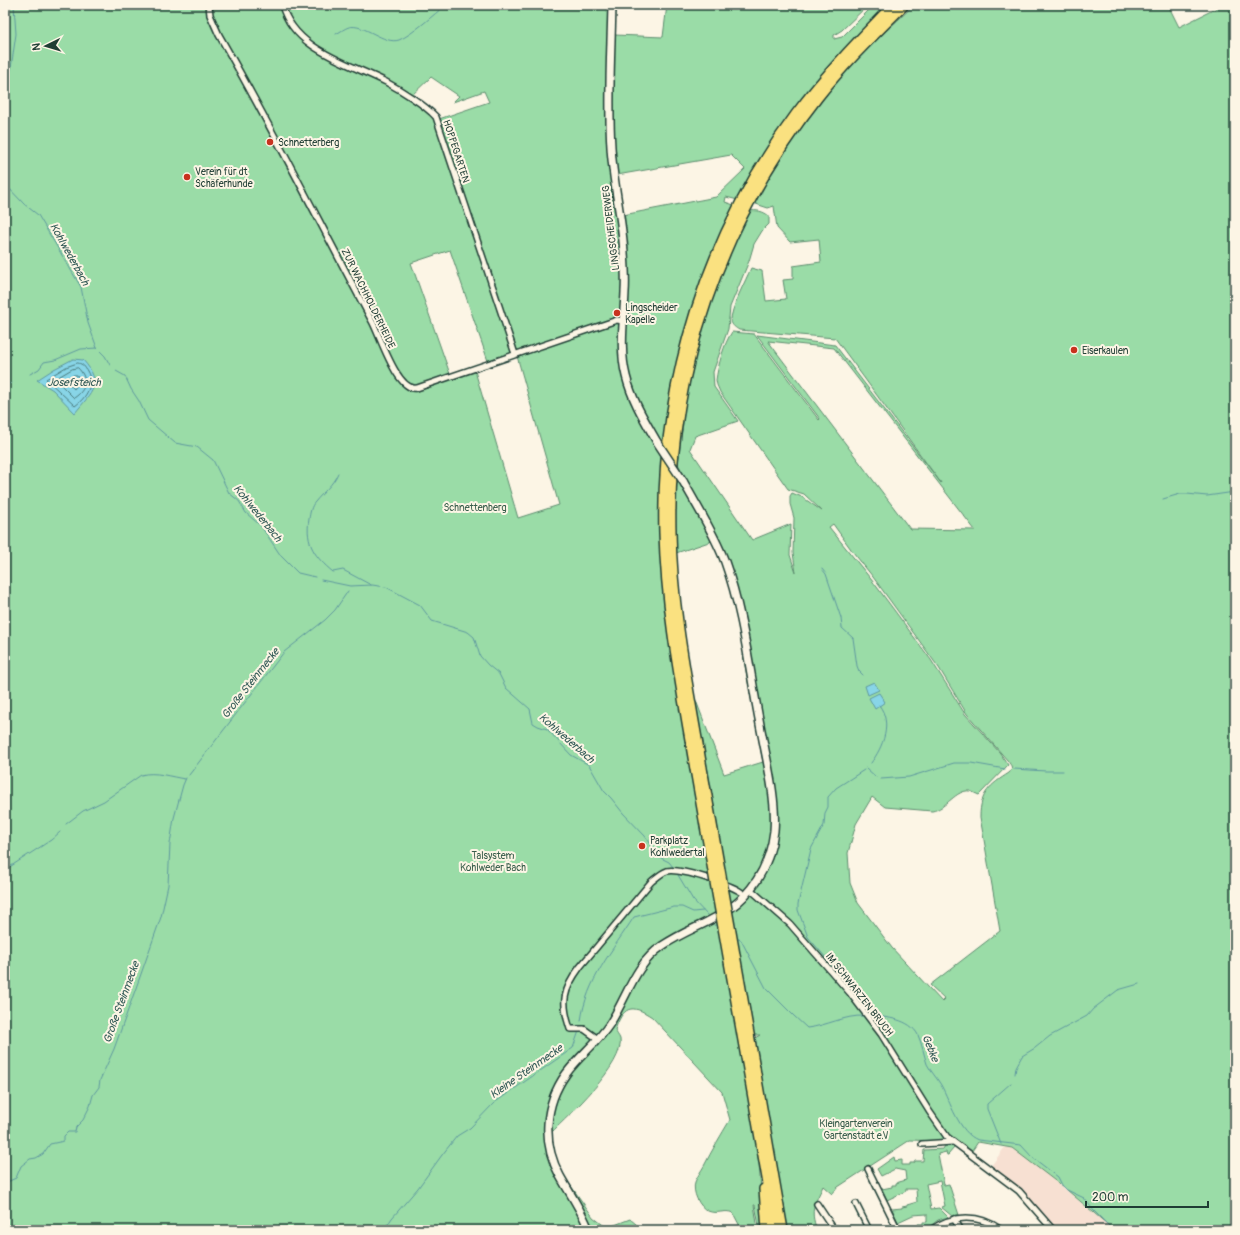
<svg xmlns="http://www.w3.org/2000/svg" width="1240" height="1235" font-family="Pangolin,sans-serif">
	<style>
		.built { fill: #f7e0d2 }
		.green { fill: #9adca7; stroke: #5c8c6e; fill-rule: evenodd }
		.water { fill: #88d5e7; stroke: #5e989f }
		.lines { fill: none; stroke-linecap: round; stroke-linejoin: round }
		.shore { stroke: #497a7c; stroke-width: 1 }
		.stream { stroke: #5e989f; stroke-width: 1 }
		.street-casing { stroke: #1f3d34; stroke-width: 8 }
		.secondary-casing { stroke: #1f3d34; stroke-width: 10 }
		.highway-casing { stroke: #1f3d34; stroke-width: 12 }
		.street { stroke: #fcf5e5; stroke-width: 5 }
		.secondary { stroke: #fcf5e5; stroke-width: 7 }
		.highway { stroke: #fae180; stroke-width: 9 }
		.secondary-bridge-casing { stroke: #1f3d34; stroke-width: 10; stroke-linecap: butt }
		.highway-bridge-casing { stroke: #1f3d34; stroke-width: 12; stroke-linecap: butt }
		.secondary-bridge { stroke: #fcf5e5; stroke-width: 7 }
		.highway-bridge { stroke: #fae180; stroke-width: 9 }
		.poi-dot { fill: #c8321e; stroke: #fcf5e5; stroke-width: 1.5 }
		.labels { text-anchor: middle; stroke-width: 4; stroke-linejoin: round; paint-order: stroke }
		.poi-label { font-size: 10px; fill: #1f3d34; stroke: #fcf5e5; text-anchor: start }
		.street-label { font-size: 10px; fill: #1f3d34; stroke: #fcf5e5 }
		.park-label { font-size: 10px; fill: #385d4b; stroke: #fcf5e5 }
		.water-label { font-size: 11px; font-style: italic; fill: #345b58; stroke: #fcf5e5 }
	</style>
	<rect width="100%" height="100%" fill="#fcf5e5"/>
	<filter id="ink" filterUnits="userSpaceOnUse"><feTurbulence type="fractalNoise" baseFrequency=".025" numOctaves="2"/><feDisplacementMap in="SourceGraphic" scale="8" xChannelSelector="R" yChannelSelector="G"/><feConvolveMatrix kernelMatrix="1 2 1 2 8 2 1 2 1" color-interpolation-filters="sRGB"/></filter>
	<g filter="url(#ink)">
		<polygon class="built" points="1005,1147 1012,1148 1039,1168 1114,1230 1056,1230 1037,1207 1012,1182 991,1166"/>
		<g class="green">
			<path d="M5 5H616L615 35 663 37 667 5H868L842 30 834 35V39L842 37 874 5H886L836 59 738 200 726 197 725 202 734 205 718 240 697 298 678 358 669 399 664 444 657 435V449L662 458 659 506 660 554 673 665 740 1040 759 1164 764 1230H760L755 1205H754L758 1230H742L733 1213C725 1209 717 1215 708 1211 699 1207 692 1192 695 1182 697 1177 701 1171 704 1166 712 1150 721 1135 730 1120L722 1092 652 1017C631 1003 623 1007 615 1030 616 1033 619 1036 620 1039 625 1064 569 1115 551 1133L550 1141 559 1169 593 1217 607 1228 630 1219 643 1230H5ZM431 77 459 96 453 102 484 91 489 102 439 119 411 96ZM731 155 745 169 716 197 623 215 617 175ZM450 250 488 361 450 374 411 263ZM517 356 559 505 518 518 475 371Z"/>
			<path d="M914 5H1168L1179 27 1223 5H1235V1230H1114L1067 1190 1012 1148 978 1142 972 1151 952 1138 943 1141 910 1140 838 1187 832 1194 823 1186C815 1204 809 1209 817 1230H786L755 1038 760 1035H754L695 698 724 774 763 762 743 655 749 654 726 558 708 518 678 464 685 404 696 352 710 305 727 258 749 211C757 210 763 211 769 216V224L762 231 754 244 749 261 730 307 728 329 713 372 714 387 738 421 695 436 690 449 752 540 791 524 790 555 796 573 793 553 794 518 790 504V496L792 493 802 497 822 511 804 494 788 489 720 392 717 385 716 380C718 366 724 343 732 332L754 334 819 420 820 419 757 335 835 345 941 483 835 338 739 330C736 328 732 326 731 321 730 310 746 280 751 268L762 271 766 301 786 299 783 280 793 279V266L821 262 819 239 790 242 777 228 774 206 768 208 753 203C780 156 812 110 848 69 868 46 892 26 914 5ZM768 341 834 348 975 530 910 529ZM833 524 853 552 873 577 939 668 967 714 1008 761C1011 766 1014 768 1009 773 990 785 980 793 980 817L1000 931 930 985 945 999 942 1002 892 948 858 903 850 883 848 853 856 824 872 797 885 807 932 811C946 809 956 789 970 791 973 792 976 794 979 795L1008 765 1000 753 965 714 931 660 874 583 829 527Z"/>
			<polygon points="677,478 703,521 712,541 676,553 675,530"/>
			<polygon points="945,1146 952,1146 954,1148 948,1155 947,1155 946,1152 938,1154 944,1185 949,1184 959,1215 952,1216 941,1207 945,1206 940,1181 926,1184 931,1209 939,1208 948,1217 938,1220 925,1230 903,1230 913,1229 913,1227 918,1226 918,1224 923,1224 923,1222 927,1222 927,1214 913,1215 898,1222 892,1209 902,1208 902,1207 907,1206 907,1205 917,1202 916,1189 906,1189 906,1191 887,1200 882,1189 892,1187 892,1185 896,1185 896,1183 906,1180 905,1171 895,1169 881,1176 877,1169 894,1157 895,1161 902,1160 902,1165 910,1165 910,1163 914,1163 915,1161 923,1161 924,1150 943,1149"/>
		</g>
		<g class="water">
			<path d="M73 359 83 360C104 384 92 392 75 413L53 390 37 380 54 369Z"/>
			<polygon points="874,682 879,690 868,695 865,686"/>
			<polygon points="879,693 885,702 875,709 869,698"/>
		</g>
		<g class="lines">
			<g class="shore">
				<path d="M78 363C83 364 85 367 87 371 95 384 86 398 75 406L46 379 66 367Z"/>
				<path d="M78 368C89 379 86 390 74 398L55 379 72 369Z"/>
				<polygon points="74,375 77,375 80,382 74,389 66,381"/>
			</g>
			<g class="stream">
				<path d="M336 34C340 32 345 28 349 27 364 23 384 45 399 40 412 35 434 14 446 5"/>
				<polyline points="5,93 10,75 16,34 14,5"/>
				<polyline points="5,184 24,204 38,215 81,287 88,323 97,348 105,356 110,365"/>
				<polyline points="116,371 125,376 131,389 139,401 148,420 175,443 197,447 213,460 229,493 239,501 246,513 261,526 281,556 298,573 315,577"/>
				<polyline points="30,374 39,369 44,362 55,360 81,349 97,348"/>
				<polyline points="5,385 12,383"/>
				<path d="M338 473C333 485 323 492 315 502 311 506 310 513 309 519 305 544 315 557 333 572L343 570 371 585"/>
				<polyline points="1163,499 1180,494 1187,494 1207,496 1235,492"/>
				<polyline points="822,569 826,574 841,618 842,628 853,638 857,666 859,671 863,675"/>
				<polyline points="321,580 350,586 372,585 386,587 420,605 432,621 468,632 474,637 480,656 488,665 499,674 506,688 530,709 533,723 538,726 547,729 571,755 589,765 604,791 611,798 623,813 645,836 661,858 669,862 673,867"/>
				<path d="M871 763C883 747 893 723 879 705"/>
				<polyline points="866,768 876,777"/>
				<polyline points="1014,769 1046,771 1063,771"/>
				<polyline points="864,770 836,788 828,797 828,807 825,813 824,825 811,849 798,904 798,910 808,937 872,1011 875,1016"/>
				<polyline points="189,775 284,652 325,620 335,610 348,591"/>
				<polyline points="881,779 909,777 954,763 971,763 1005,769"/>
				<path d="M66 824 83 811 104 801 141 775C155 771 171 777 185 779"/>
				<polyline points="5,870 51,840 60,832"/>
				<polyline points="678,875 693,900 708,916"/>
				<polyline points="714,925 719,928"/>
				<path d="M736 938 741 940 766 988 794 1016 807 1028C826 1026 845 1015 864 1016"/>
				<path d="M871 1016C887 1017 910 1019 918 1035 922 1044 924 1055 927 1064 931 1072 937 1078 941 1085 950 1101 959 1133 978 1140L1021 1145 1032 1157 1058 1177 1062 1185 1067 1190 1084 1198 1094 1211 1113 1230"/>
				<path d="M581 1021C586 981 613 950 634 917L674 907H682L693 912 703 911"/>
				<polyline points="1015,1074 1016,1067 1022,1056 1035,1048 1050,1036 1087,1016 1093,1009 1118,990 1139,984"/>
				<polyline points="1001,1144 987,1109 987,1104 1011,1083"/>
				<polyline points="5,1187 7,1182 16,1178 21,1166 30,1159 36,1158 43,1154 50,1144 64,1141 64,1136 68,1132 75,1132 76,1127 83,1120 90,1106 93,1095 99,1087 100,1080 114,1049 141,974 161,917 168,885 170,844 174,818 183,785 186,778"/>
				<polyline points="263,1230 267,1230"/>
				<polyline points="384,1230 392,1218 418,1188 442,1155 457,1136 470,1128 494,1103 573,1048 579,1031"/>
			</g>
			<g class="street-casing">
				<g id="street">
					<path d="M209 5 210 15 219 35C273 129 321 226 372 321 380 335 397 392 417 388L617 320 623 321"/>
					<path d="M282 5C294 50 349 63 386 82 401 90 425 105 436 117L515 354"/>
					<polyline points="750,889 790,924 850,993 881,1034 929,1111 947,1137 1019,1191 1053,1230"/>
					<path d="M598 1039 584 1029H570C561 1002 563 990 580 967L651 882C656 878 661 873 667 871 680 868 729 884 741 892"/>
					<polyline points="922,1144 953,1142"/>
					<polyline points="868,1169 898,1230"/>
					<polyline points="817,1204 833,1228 839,1229"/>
					<polyline points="856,1204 869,1230"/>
					<polyline points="954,1219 961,1230"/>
					<polyline points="839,1230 847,1229 863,1230"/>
					<path d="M931 1230C953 1214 980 1214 1001 1230"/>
				</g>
			</g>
			<g class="secondary-casing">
				<g id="secondary">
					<path d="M612 5C611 52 608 100 611 147 613 183 622 217 624 253 625 266 626 279 625 292 624 320 619 348 626 376 632 400 645 421 657 442"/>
					<path d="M589 1230C582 1211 570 1194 560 1176 542 1143 544 1105 566 1074 579 1056 597 1043 609 1025 627 998 634 965 662 946 697 922 731 920 757 880 766 866 772 848 774 831 777 797 765 754 759 719 749 667 743 612 725 562 714 533 698 508 683 481"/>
				</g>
			</g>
			<g class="highway-casing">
				<g id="highway">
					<path d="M702 768C689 690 672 611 671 532 667 374 721 220 818 97 844 64 874 35 904 5"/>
					<path d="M695 769C682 691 666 612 664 533 660 384 707 234 796 114 825 75 859 40 893 5"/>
					<polyline points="755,1068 783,1230"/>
					<polyline points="748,1069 776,1230"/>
					<polyline points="764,1189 767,1230"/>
				</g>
			</g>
			<use href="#street" class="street"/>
			<use href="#secondary" class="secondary"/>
			<use href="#highway" class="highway"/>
			<g class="secondary-bridge-casing">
				<polyline id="secondary-bridge" points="657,442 683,481"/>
			</g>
			<g class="highway-bridge-casing">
				<g id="highway-bridge">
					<polyline points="702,768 755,1068"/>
					<polyline points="695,769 748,1069"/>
				</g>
			</g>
			<use href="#secondary-bridge" class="secondary-bridge"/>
			<use href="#highway-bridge" class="highway-bridge"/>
		</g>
	</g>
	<g class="poi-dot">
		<circle cx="270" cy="142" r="4"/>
		<circle cx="187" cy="177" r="4"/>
		<circle cx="617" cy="313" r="4"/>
		<circle cx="1074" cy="350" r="4"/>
		<circle cx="642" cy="846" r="4"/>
	</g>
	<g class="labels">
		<g class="poi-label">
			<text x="278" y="146">Schnetterberg</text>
			<text x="195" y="175">Verein für dt<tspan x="195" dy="12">Schäferhunde</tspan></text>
			<text x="625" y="311">Lingscheider<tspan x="625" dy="12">Kapelle</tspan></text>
			<text x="1082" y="354">Eiserkaulen</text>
			<text x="650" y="844">Parkplatz<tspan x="650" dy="12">Kohlwedertal</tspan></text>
		</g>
		<g class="street-label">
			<text transform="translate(457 151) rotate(72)" y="4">HOPPEGARTEN</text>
			<text transform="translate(610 228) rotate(-97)" y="4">LINGSCHEIDERWEG</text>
			<text transform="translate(369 298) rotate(64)" y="4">ZUR WACHHOLDERHEIDE</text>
			<text transform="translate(860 994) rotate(52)" y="4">IM SCHWARZEN BRUCH</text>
		</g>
		<g class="park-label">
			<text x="475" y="511">Schnettenberg</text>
			<text x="493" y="859">Talsystem<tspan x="493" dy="12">Kohlweder Bach</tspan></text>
			<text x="856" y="1127">Kleingartenverein<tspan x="856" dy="12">Gartenstadt e.V</tspan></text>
		</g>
		<g class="water-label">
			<text transform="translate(70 254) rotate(61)" y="4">Kohlwederbach</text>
			<text x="74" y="386">Josefsteich</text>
			<text transform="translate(258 513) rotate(51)" y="4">Kohlwederbach</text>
			<text transform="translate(250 683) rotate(-52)" y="4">Große Steinmecke</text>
			<text transform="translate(567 738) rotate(41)" y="4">Kohlwederbach</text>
			<text transform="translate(121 1002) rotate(-70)" y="4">Große Steinmecke</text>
			<text transform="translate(931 1048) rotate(68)" y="4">Gebke</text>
			<text transform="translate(526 1071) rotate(-35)" y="4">Kleine Steinmecke</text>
		</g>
	</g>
	<rect width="1240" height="1235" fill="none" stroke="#fcf5e5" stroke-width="20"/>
	<rect x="10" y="10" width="1220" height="1215" fill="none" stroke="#1f3d34" stroke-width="1.5" filter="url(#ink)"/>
	<g transform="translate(46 46) rotate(265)" stroke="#fcf5e5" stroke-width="3" paint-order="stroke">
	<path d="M0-3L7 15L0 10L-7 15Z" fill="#1f3d34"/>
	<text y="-6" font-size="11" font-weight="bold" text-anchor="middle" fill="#1f3d34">N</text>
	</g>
	<path d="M1086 1201v6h122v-6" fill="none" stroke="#1f3d34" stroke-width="2"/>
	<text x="1092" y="1201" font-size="12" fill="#1f3d34" stroke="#fcf5e5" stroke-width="3" paint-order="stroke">200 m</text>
</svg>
